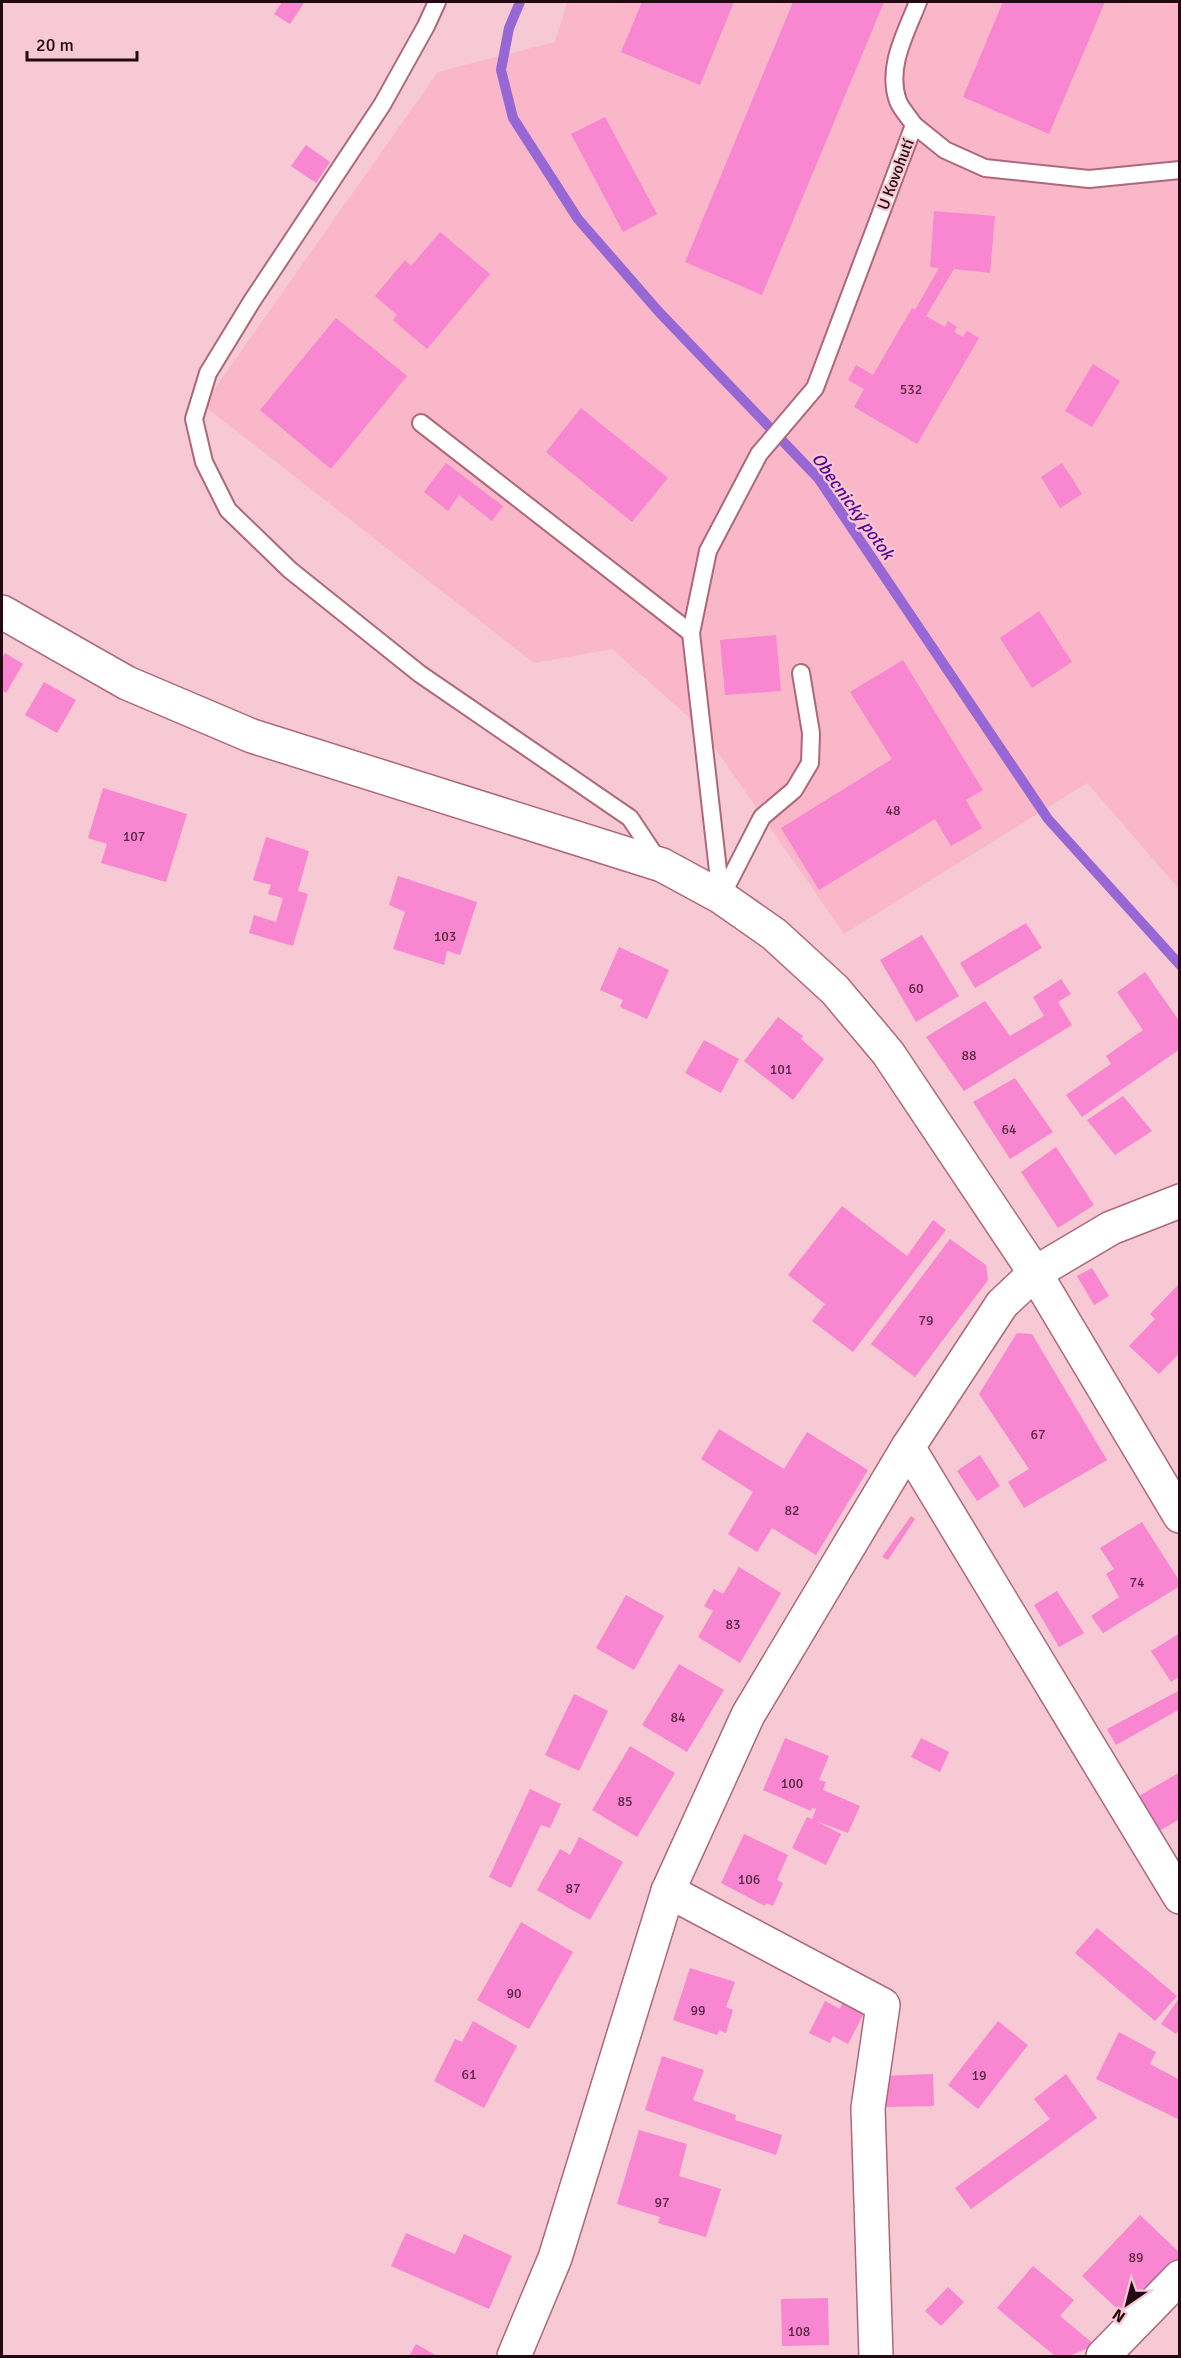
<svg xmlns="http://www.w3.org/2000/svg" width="1181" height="2358" font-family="Signika,sans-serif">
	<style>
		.built { fill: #fab7c9 }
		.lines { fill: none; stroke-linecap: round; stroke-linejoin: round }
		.stream { stroke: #9667d5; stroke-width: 10 }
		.building { fill: #f886d1 }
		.lane-casing { stroke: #ad687c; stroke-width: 20 }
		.street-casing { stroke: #ad687c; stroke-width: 36 }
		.secondary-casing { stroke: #ad687c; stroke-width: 36 }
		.lane { stroke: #fff; stroke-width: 16 }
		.street { stroke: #fff; stroke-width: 33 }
		.secondary { stroke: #fff; stroke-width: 33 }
		.labels { text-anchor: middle; stroke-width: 4.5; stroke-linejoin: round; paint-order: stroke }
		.number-label { font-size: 14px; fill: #582842 }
		.street-label { font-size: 16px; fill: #230912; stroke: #f7c9d4 }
		.water-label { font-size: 18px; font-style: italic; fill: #560694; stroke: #f7c9d4 }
	</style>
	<rect width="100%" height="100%" fill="#f7c9d4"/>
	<polygon class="built" points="567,2 1179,2 1179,889 1087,783 844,934 701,728 612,649 534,663 203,405 438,72 555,42"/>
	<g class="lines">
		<polyline class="stream" points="520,2 509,28 501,70 513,118 578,219 659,312 818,478 1048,819 1180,965"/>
	</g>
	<g class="building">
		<polygon points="282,2 304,3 290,24 274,14"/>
		<polygon points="642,2 734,2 700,85 621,52"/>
		<polygon points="793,2 884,2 762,295 685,262"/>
		<polygon points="1003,2 1105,2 1049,134 963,97"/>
		<polygon points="605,117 657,214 623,232 571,134"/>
		<polygon points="306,145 330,162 316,183 291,166"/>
		<polygon points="934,211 995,216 990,273 954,269 926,316 945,327 948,321 957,327 954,332 963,337 967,331 979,338 917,444 854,407 864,389 848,380 856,365 873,375 912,308 915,310 939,268 930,267"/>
		<polygon points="440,232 490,274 427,349 393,320 397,315 375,296 405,260 411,266"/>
		<polygon points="336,318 407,376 331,469 260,410"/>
		<polygon points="1093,364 1120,381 1092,427 1065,411"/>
		<polygon points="581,408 668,478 632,522 546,452"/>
		<polygon points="446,463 503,506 492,521 459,495 448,511 424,492"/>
		<polygon points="1062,463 1082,494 1060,508 1041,477"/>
		<polygon points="1039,611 1072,662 1032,688 1000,638"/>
		<polygon points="776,635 781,691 725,695 720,640"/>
		<polygon points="5,653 23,664 6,693 2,690 2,658"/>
		<polygon points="903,660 983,790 966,800 982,828 951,846 935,819 819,890 781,828 892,759 850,692"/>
		<polygon points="44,682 76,700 57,733 25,715"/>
		<polygon points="103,788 187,814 166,882 101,863 107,844 88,838"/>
		<polygon points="266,837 309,851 298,891 308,894 293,946 249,933 254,915 276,922 283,898 268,894 271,885 253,880"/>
		<polygon points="398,876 477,902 460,955 447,951 444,965 393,949 405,912 389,905"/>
		<polygon points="1026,923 1042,948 975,988 960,963"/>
		<polygon points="922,935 959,996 916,1022 880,960"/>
		<polygon points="619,947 669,970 647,1019 620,1007 623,1000 600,990"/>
		<polygon points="1145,972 1180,1022 1180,1049 1082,1117 1066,1095 1111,1064 1106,1056 1143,1030 1117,992"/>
		<polygon points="1061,979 1071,994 1058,1002 1072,1025 964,1091 926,1037 985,1001 1010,1036 1044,1016 1033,997"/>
		<polygon points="778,1017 803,1036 801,1039 824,1059 793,1100 744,1061"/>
		<polygon points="704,1040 739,1059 721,1093 685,1073"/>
		<polygon points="1015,1078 1053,1132 1010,1159 973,1102"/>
		<polygon points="1123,1096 1152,1131 1115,1155 1087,1120"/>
		<polygon points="1056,1147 1094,1205 1058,1228 1021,1172"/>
		<polygon points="842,1206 907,1256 933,1220 946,1230 853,1352 812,1321 825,1304 788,1275"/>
		<polygon points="950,1239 986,1265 988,1280 915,1377 871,1344"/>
		<polygon points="1092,1268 1109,1296 1094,1305 1077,1276"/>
		<polygon points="1180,1283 1180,1353 1159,1374 1129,1346 1155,1319 1150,1314"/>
		<polygon points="1017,1333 1032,1334 1107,1460 1024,1508 1008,1482 1029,1469 979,1394"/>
		<polygon points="719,1429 784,1469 807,1432 868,1470 816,1555 772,1528 757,1552 728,1534 753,1492 701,1459"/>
		<polygon points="980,1455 1000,1486 977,1501 957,1471"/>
		<polygon points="911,1516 915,1519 888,1560 882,1557"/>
		<polygon points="1142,1522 1180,1582 1180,1586 1103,1633 1091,1616 1119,1597 1106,1574 1114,1569 1100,1548"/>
		<polygon points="739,1567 781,1593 740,1663 698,1637 713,1611 704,1606 714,1589 723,1594"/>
		<polygon points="1057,1591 1084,1633 1059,1647 1034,1605"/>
		<polygon points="626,1595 664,1616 634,1670 596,1648"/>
		<polygon points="1180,1633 1180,1682 1177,1678 1171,1682 1151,1651"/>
		<polygon points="679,1664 724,1690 687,1752 642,1725"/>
		<polygon points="1180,1690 1180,1709 1116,1745 1107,1729"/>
		<polygon points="574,1694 608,1711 579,1771 545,1755"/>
		<polygon points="785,1738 829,1756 819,1780 826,1782 823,1790 860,1806 848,1833 816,1821 841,1834 826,1865 792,1848 807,1817 812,1819 816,1809 812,1808 811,1811 763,1790"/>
		<polygon points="921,1738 949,1752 940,1772 911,1757"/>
		<polygon points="630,1746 675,1773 637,1837 592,1810"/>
		<polygon points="1180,1772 1180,1819 1159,1831 1139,1796"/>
		<polygon points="530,1789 561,1804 550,1828 541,1825 511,1888 489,1877"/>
		<polygon points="744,1834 788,1855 777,1880 783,1883 773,1906 766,1903 765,1906 721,1883"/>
		<polygon points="579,1837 623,1862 590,1920 537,1890 560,1849 570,1855"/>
		<polygon points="521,1922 573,1952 529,2029 477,2000"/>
		<polygon points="1097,1928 1177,1996 1155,2021 1075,1953"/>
		<polygon points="690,1968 735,1982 726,2007 733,2010 726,2033 719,2030 717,2035 673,2020"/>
		<polygon points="1180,1997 1180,2029 1176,2034 1161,2024"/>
		<polygon points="825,2001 840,2009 843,2002 864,2013 848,2044 833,2036 830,2043 809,2033"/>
		<polygon points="473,2021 517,2046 484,2108 434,2081 455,2039 462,2042"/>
		<polygon points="998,2021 1028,2045 978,2109 948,2085"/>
		<polygon points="1119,2032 1156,2052 1150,2064 1180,2080 1180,2120 1096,2079"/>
		<polygon points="662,2056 704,2070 693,2100 736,2115 735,2120 782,2135 776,2155 645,2110"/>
		<polygon points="933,2074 934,2106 883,2107 882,2076"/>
		<polygon points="1066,2074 1097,2118 971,2209 955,2188 1050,2119 1034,2099"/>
		<polygon points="639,2130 687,2144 679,2176 721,2189 706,2237 658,2223 660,2217 617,2204"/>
		<polygon points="1140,2215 1180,2253 1180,2259 1125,2316 1082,2276"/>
		<polygon points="406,2233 455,2254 464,2234 512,2256 489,2309 391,2266"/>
		<polygon points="1033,2266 1074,2300 1060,2316 1095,2345 1069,2356 1055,2356 997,2308"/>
		<polygon points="948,2287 964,2302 941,2326 925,2311"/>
		<polygon points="828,2298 829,2345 782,2346 781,2299"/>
		<polygon points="416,2344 437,2356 409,2356"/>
	</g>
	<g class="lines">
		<g class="lane-casing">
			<g id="lane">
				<polyline points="437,2 426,26 382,105 252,301 208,373 194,419 204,462 228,510 290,570 420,674 630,818 658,860"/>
				<path d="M914 125C909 117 901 109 898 101 886 67 906 33 918 2"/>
				<polyline points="421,423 691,633"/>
				<polyline points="801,673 811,733 810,763 794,790 762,817 721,897 691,633 708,551 759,454 815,388 914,125 945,150 985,168 1089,179 1180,170"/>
			</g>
		</g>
		<g class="street-casing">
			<g id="street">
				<polyline points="908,1447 1180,1897"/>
				<polyline points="668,1891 883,2005 868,2108 876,2356"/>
				<polyline points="514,2356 555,2258 668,1891 748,1715 908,1447 1002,1304 1035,1273 1111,1228 1180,1201"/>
				<polyline points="1103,2356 1180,2277"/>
			</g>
		</g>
		<g class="secondary-casing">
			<polyline id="secondary" points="2,612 127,683 252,736 662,865 721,897 774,934 835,990 888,1053 1035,1273 1180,1516"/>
		</g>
		<use href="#lane" class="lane"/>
		<use href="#street" class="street"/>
		<use href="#secondary" class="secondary"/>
	</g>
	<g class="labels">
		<g class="number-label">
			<text x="911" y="394">532</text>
			<text x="893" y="815">48</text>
			<text x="134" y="841">107</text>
			<text x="445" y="941">103</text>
			<text x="916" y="993">60</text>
			<text x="969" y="1060">88</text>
			<text x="781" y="1074">101</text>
			<text x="1009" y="1134">64</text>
			<text x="926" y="1325">79</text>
			<text x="1038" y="1439">67</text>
			<text x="792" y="1515">82</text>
			<text x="1137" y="1587">74</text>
			<text x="733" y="1629">83</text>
			<text x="678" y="1722">84</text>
			<text x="792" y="1788">100</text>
			<text x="625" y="1806">85</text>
			<text x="749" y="1884">106</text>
			<text x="573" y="1893">87</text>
			<text x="514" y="1998">90</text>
			<text x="698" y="2015">99</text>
			<text x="469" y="2079">61</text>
			<text x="979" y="2080">19</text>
			<text x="662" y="2207">97</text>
			<text x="1136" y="2262">89</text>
			<text x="799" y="2336">108</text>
		</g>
		<g class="street-label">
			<text transform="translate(895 174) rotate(-69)" y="6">U Kovohutí</text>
		</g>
		<g class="water-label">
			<text transform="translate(853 506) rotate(54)" y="6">Obecnický potok</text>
		</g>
	</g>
	<rect width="1181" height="2358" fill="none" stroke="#230912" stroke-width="6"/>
	<g transform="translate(1127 2304) rotate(215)" stroke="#f7c9d4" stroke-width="4.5" paint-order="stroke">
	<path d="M0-4.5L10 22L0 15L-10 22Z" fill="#230912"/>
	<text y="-9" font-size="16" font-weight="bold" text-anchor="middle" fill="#230912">N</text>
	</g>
	<path d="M27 51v9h110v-9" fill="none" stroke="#230912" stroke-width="3"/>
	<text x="36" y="51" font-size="18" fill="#230912" stroke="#f7c9d4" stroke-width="4.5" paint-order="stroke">20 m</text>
</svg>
